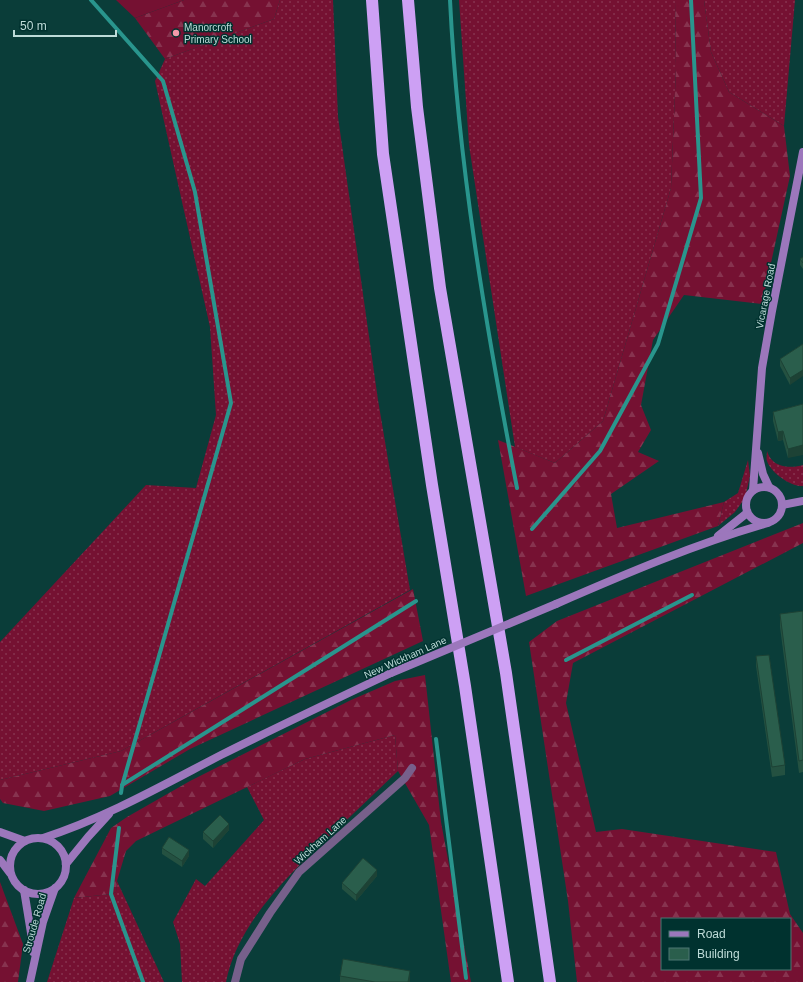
<svg xmlns="http://www.w3.org/2000/svg" width="803" height="982" font-family="Helvetica,sans-serif">
	<style>
		.grass { fill: url(#grass-dots) }
		.forest { fill: url(#forest-firs); fill-rule: evenodd }
		.pitch { fill: #751132 }
		.lines { fill: none; stroke-linecap: round; stroke-linejoin: round }
		.stream { stroke: #29958d; stroke-width: 4 }
		.street { stroke: #77608b; stroke-width: 8 }
		.secondary { stroke: #9c77bc; stroke-width: 8 }
		.highway { stroke: #cda0f4; stroke-width: 12 }
		.secondary-bridge { stroke: #9c77bc; stroke-width: 8 }
		.wall { fill: #245141 }
		.shaded-wall { fill: #1d4235 }
		.building { fill: #2a5e4c; stroke: #1d4235 }
		.poi-dot { fill: #f39aaa; stroke: #00322f; stroke-width: 1.5 }
		.labels { text-anchor: middle; stroke-width: 3; stroke-linejoin: round; paint-order: stroke }
		.poi-label { font-size: 10px; fill: #bddbd8; stroke: #00322f; text-anchor: start }
		.street-label { font-size: 10px; fill: #bddbd8; stroke: #00322f }
	</style>
	<defs>
		<pattern id="grass-dots" width="8" height="8" patternUnits="userSpaceOnUse"><rect width="8" height="8" fill="#751132"/><path d="M2 2h.1M6 6h.1" fill="none" stroke="#87334f" stroke-width="1.8" stroke-linecap="round"/></pattern>
		<pattern id="forest-firs" width="22" height="20" patternUnits="userSpaceOnUse"><rect width="22" height="20" fill="#751132"/><path d="M5 1l3.5 6h-7zM16 11l3.5 6h-7z" fill="#87334f"/></pattern>
	</defs>
	<rect width="100%" height="100%" fill="#0a3d39"/>
	<g class="grass">
		<polygon points="280,0 333,0 338,117 378,400 410,590 121,751 0,780 0,642 146,485 196,488 216,415 210,327 155,81 165,59 274,19"/>
		<polygon points="459,0 675,0 676,68 671,188 603,421 555,463 515,447 469,145"/>
		<polygon points="704,0 795,0 784,126 729,92 711,52"/>
		<path d="M767 451C768 454 770 458 772 460 779 468 794 468 803 465V486C791 487 771 473 767 461 766 459 767 454 767 451Z"/>
		<polygon points="748,460 750,476 745,498 735,512 718,526 724,502 738,493"/>
		<path d="M395 735 398 771C377 791 356 811 334 832 292 871 237 923 226 982H182L180 944 173 922 196 879 205 886 264 820 247 787 305 759Z"/>
		<polygon points="117,881 164,982 47,982 74,898 111,894 116,892"/>
	</g>
	<g class="forest">
		<polygon points="184,0 280,0 274,19 165,59 135,18"/>
		<polygon points="675,0 704,0 711,52 729,92 784,126 790,176 762,304 684,295 653,340 641,405 651,430 638,452 659,461 611,494 617,528 724,502 718,526 526,596 498,440 555,463 603,421 671,188 676,68"/>
		<path d="M803 523V543L573 663 566 703 596 832 622 829 776 852 790 914 803 933V982H577L568 901 529 642 557 621ZM662 919H790V969H662Z"/>
		<polygon points="413,589 423,641 190,749 110,796 44,811 3,803 0,799 0,780 121,751"/>
		<polygon points="425,675 441,822 471,982 451,982 429,825 398,771 395,735 305,759 136,841 126,851 117,881 116,892 111,894 74,898 111,828 127,817 190,781 351,700 395,681"/>
		<polygon points="0,882 23,944 18,982 0,982"/>
	</g>
	<polygon class="pitch" points="116,0 184,0 135,18"/>
	<g class="lines">
		<g class="stream">
			<polyline points="91,0 163,81 195,192 231,403 122,786 121,793"/>
			<path d="M450 0C458 164 486 327 517 488"/>
			<polyline points="532,529 600,451 658,344 701,198 691,0"/>
			<polyline points="566,660 692,595"/>
			<polyline points="436,739 466,978"/>
			<polyline points="122,785 416,601"/>
			<polyline points="119,828 111,894 143,982"/>
		</g>
		<polyline class="street" points="235,982 241,959 270,913 299,872 405,778 412,768"/>
		<g class="secondary">
			<polyline points="758,453 763,474 769,487"/>
			<circle cx="764" cy="505" r="18"/>
			<polyline points="753,490 762,368 772,311 803,152"/>
			<polyline points="782,505 803,501"/>
			<polyline points="718,536 747,513"/>
			<path d="M556 604C625 574 695 544 768 523"/>
			<polyline points="0,832 25,841"/>
			<circle cx="38" cy="866" r="28"/>
			<path d="M43 838C105 818 163 785 221 755 277 727 334 700 391 673"/>
			<polyline points="0,860 10,873"/>
			<polyline points="66,864 88,837 109,814"/>
			<polyline points="24,890 32,939 33,952"/>
			<polyline points="30,982 43,922 55,888"/>
		</g>
		<g class="highway">
			<polyline points="372,0 383,154 432,485 465,686 508,982"/>
			<polyline points="408,0 417,107 440,288 506,673 550,982"/>
		</g>
		<polyline class="secondary-bridge" points="391,673 556,604"/>
	</g>
	<g class="wall">
		<polygon points="803,257 803,269 800,265 800,259"/>
		<polygon points="803,344 790,385 780,366 780,359"/>
		<polygon points="803,404 788,458 783,440 778,441 773,421 773,412"/>
		<polygon points="803,611 803,772 799,773 780,627 780,614"/>
		<polygon points="756,656 785,765 785,775 772,777 756,666"/>
		<polygon points="229,830 213,848 203,839 203,832"/>
		<polygon points="162,848 189,856 182,867 162,854"/>
		<polygon points="377,876 356,901 342,889 342,883"/>
		<polygon points="340,976 410,980 410,982 340,982"/>
	</g>
	<g class="shaded-wall">
		<polygon points="803,370 803,376 790,385 790,378"/>
		<polygon points="783,431 783,440 778,441 778,432"/>
		<polygon points="803,445 803,455 788,458 788,449"/>
		<polygon points="229,824 229,830 213,848 213,841"/>
		<polygon points="189,850 189,856 182,867 182,861"/>
		<polygon points="377,870 377,876 356,901 356,895"/>
		<polygon points="410,971 410,982 408,982"/>
	</g>
	<g class="building">
		<polygon points="803,257 803,263 800,259"/>
		<polygon points="803,344 803,370 790,378 780,359"/>
		<polygon points="803,404 803,445 788,449 783,431 778,432 773,412"/>
		<polygon points="803,611 803,760 799,761 780,614"/>
		<polygon points="769,655 785,765 772,767 756,656"/>
		<polygon points="220,815 229,824 213,841 203,832"/>
		<polygon points="169,837 189,850 182,861 162,848"/>
		<polygon points="363,858 377,870 356,895 342,883"/>
		<polygon points="343,959 410,971 408,982 375,982 340,976"/>
	</g>
	<circle class="poi-dot" cx="176" cy="33" r="4"/>
	<g class="labels">
		<g class="poi-label">
			<text x="184" y="31">Manorcroft<tspan x="184" dy="12">Primary School</tspan></text>
		</g>
		<g class="street-label">
			<text transform="translate(765 296) rotate(-79)" y="4">Vicarage Road</text>
			<text transform="translate(405 657) rotate(-24)" y="4">New Wickham Lane</text>
			<text transform="translate(320 840) rotate(-42)" y="4">Wickham Lane</text>
			<text transform="translate(34 923) rotate(-74)" y="4">Stroude Road</text>
		</g>
	</g>
	<rect x="661" y="918" width="130" height="52" fill="#00322f" stroke="#4c7673"/>
	<rect x="669" y="931" width="20" height="6" fill="#9c77bc" stroke="#4c7673"/>
	<text x="697" y="938" font-size="12" fill="#bddbd8">Road</text>
	<rect x="669" y="948" width="20" height="12" fill="#2a5e4c" stroke="#4c7673"/>
	<text x="697" y="958" font-size="12" fill="#bddbd8">Building</text>
	<path d="M14 30v6h102v-6" fill="none" stroke="#bddbd8" stroke-width="2"/>
	<text x="20" y="30" font-size="12" fill="#bddbd8" stroke="#00322f" stroke-width="3" paint-order="stroke">50 m</text>
</svg>
